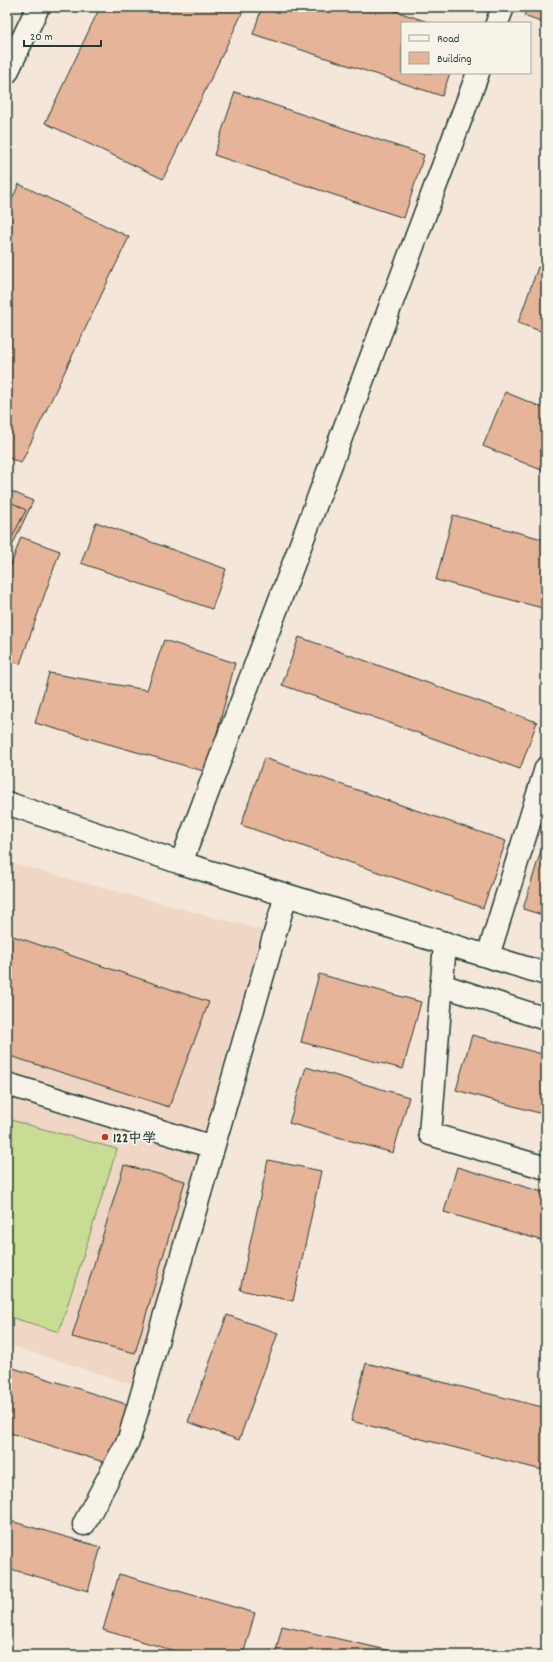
<svg xmlns="http://www.w3.org/2000/svg" width="553" height="1662" font-family="Dekko,'LXGW WenKai TC',sans-serif">
	<style>
		.built { fill: #f0d7c5 }
		.grass { fill: #c8dd93; stroke: #748d64 }
		.building { fill: #e6b498; stroke: #1f3d34 }
		.lines { fill: none; stroke-linecap: round; stroke-linejoin: round }
		.street-casing { stroke: #1f3d34; stroke-width: 25 }
		.secondary-casing { stroke: #1f3d34; stroke-width: 25 }
		.street { stroke: #f7f3e8; stroke-width: 22 }
		.secondary { stroke: #f7f3e8; stroke-width: 22 }
		.poi-dot { fill: #c8321e; stroke: #f7f3e8; stroke-width: 1.5 }
		.labels { text-anchor: middle; stroke-width: 4; stroke-linejoin: round; paint-order: stroke }
		.poi-label { font-size: 14px; font-weight: bold; fill: #1f3d34; stroke: #f7f3e8; text-anchor: start }
	</style>
	<rect width="100%" height="100%" fill="#f4e6d8"/>
	<filter id="ink" filterUnits="userSpaceOnUse"><feTurbulence type="fractalNoise" baseFrequency=".025" numOctaves="2"/><feDisplacementMap in="SourceGraphic" scale="8" xChannelSelector="R" yChannelSelector="G"/><feConvolveMatrix kernelMatrix="1 2 1 2 8 2 1 2 1" color-interpolation-filters="sRGB"/></filter>
	<g filter="url(#ink)">
		<polygon class="built" points="7,862 262,930 132,1385 7,1344"/>
		<polygon class="grass" points="7,1119 117,1149 59,1332 7,1316"/>
		<g class="building">
			<polygon points="100,7 245,7 163,179 45,123"/>
			<polygon points="262,7 383,7 431,23 402,23 402,73 450,73 442,96 253,34"/>
			<polygon points="528,7 546,7 546,24 524,16"/>
			<polygon points="235,92 424,155 404,218 214,155"/>
			<polygon points="19,184 129,237 21,463 7,457 7,210"/>
			<polygon points="538,267 546,270 546,333 518,323"/>
			<polygon points="505,392 546,409 546,472 483,446"/>
			<polygon points="7,489 33,501 7,557"/>
			<polygon points="7,500 26,510 7,547"/>
			<polygon points="453,515 546,540 546,609 436,580"/>
			<polygon points="96,522 226,569 212,609 81,563"/>
			<polygon points="21,537 60,551 20,664 7,659 7,576"/>
			<polygon points="299,637 537,722 520,769 282,685"/>
			<polygon points="164,640 235,663 207,772 35,723 49,673 147,690"/>
			<polygon points="264,758 506,841 483,908 241,825"/>
			<polygon points="543,844 546,844 546,916 523,909"/>
			<polygon points="7,934 209,1002 169,1107 7,1055"/>
			<polygon points="319,974 421,1002 403,1069 301,1042"/>
			<polygon points="472,1035 546,1055 546,1115 456,1090"/>
			<polygon points="306,1067 409,1097 393,1153 289,1123"/>
			<polygon points="268,1160 321,1171 293,1301 240,1290"/>
			<polygon points="124,1165 185,1181 135,1353 72,1337"/>
			<polygon points="457,1167 546,1193 546,1234 544,1241 444,1212"/>
			<polygon points="227,1315 278,1333 239,1440 188,1422"/>
			<polygon points="366,1363 546,1408 546,1471 351,1421"/>
			<polygon points="7,1366 129,1405 110,1464 7,1432"/>
			<polygon points="7,1520 101,1547 88,1591 7,1568"/>
			<polygon points="119,1574 255,1613 243,1655 189,1655 103,1630"/>
			<polygon points="282,1626 409,1655 275,1655"/>
		</g>
		<g class="lines">
			<g class="street-casing">
				<g id="street">
					<polyline points="497,23 503,7"/>
					<polyline points="181,863 478,73"/>
					<polyline points="445,943 430,1134 546,1168"/>
					<polyline points="488,956 546,768"/>
					<polyline points="441,985 546,1019"/>
					<polyline points="7,1084 213,1147"/>
					<polyline points="84,1524 129,1439 286,895"/>
				</g>
			</g>
			<g class="secondary-casing">
				<g id="secondary">
					<polyline points="7,72 38,7"/>
					<polyline points="7,803 181,863 546,974"/>
				</g>
			</g>
			<use href="#street" class="street"/>
			<use href="#secondary" class="secondary"/>
		</g>
	</g>
	<circle class="poi-dot" cx="105" cy="1137" r="4"/>
	<g class="labels">
		<g class="poi-label">
			<text x="113" y="1142">122中学</text>
		</g>
	</g>
	<rect width="553" height="1662" fill="none" stroke="#f7f3e8" stroke-width="24"/>
	<rect x="12" y="12" width="529" height="1638" fill="none" stroke="#1f3d34" stroke-width="1.5" filter="url(#ink)"/>
	<rect x="401" y="22" width="130" height="52" fill="#f7f3e8" stroke="#a1aaa0"/>
	<rect x="409" y="35" width="20" height="6" fill="#f7f3e8" stroke="#a1aaa0"/>
	<text x="437" y="42" font-size="12" fill="#1f3d34">Road</text>
	<rect x="409" y="52" width="20" height="12" fill="#e6b498" stroke="#a1aaa0"/>
	<text x="437" y="62" font-size="12" fill="#1f3d34">Building</text>
	<path d="M24 40v6h77v-6" fill="none" stroke="#1f3d34" stroke-width="2"/>
	<text x="30" y="40" font-size="12" fill="#1f3d34" stroke="#f7f3e8" stroke-width="3" paint-order="stroke">20 m</text>
</svg>
